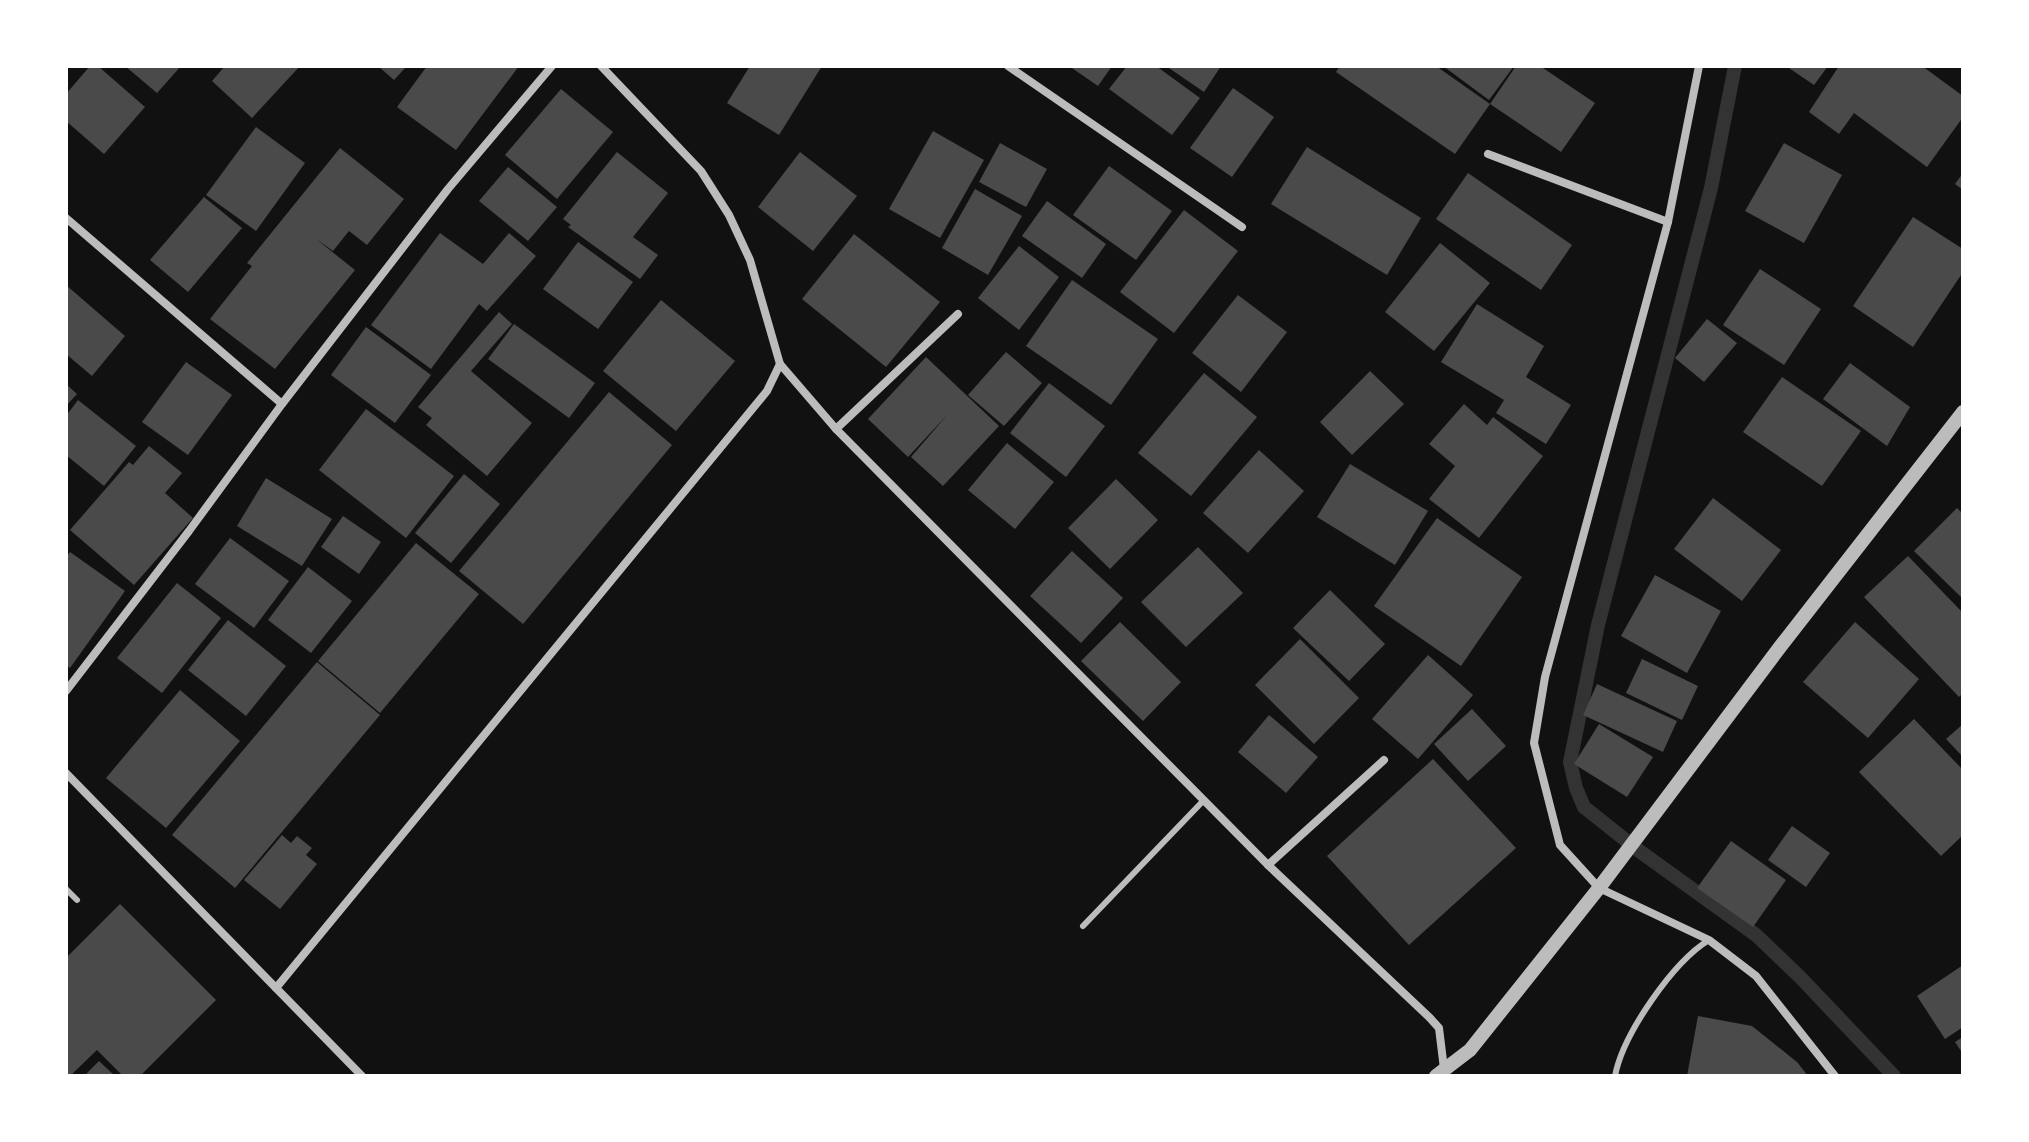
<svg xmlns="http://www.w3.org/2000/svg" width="2029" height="1142" font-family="Commissioner,sans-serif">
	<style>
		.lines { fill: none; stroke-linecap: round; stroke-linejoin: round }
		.stream { stroke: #333; stroke-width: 14 }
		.building { fill: #4a4a4a }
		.service { stroke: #bcbcbc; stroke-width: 6 }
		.minor { stroke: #bcbcbc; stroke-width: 8 }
		.tertiary { stroke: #bcbcbc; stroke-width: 14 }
	</style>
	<rect width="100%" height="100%" fill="#111"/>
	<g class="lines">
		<polyline class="stream" points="1735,66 1711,188 1598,625 1570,762 1576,788 1584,807 1638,850 1756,935 1800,977 1894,1076"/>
	</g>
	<g class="building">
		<polygon points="90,66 98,66 145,107 104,154 66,121 66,94"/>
		<polygon points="125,66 181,66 157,93"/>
		<polygon points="225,66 300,66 252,118 212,81"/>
		<polygon points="378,66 407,66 394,80"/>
		<polygon points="427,66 519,66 456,150 397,107"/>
		<polygon points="750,66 822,66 779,135 727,103"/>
		<polygon points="1069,66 1112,66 1098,86"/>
		<polygon points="1127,66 1156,66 1200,98 1172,135 1109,89"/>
		<polygon points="1166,66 1221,66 1204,92"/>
		<polygon points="1340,66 1436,66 1490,104 1455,154 1336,72"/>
		<polygon points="1443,66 1514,66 1489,100"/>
		<polygon points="1516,66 1540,66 1595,103 1561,152 1490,104"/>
		<polygon points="1786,66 1828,66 1814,85"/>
		<polygon points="1839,66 1922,66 1963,96 1963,117 1927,167 1854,113 1839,134 1809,112"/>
		<polygon points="1233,88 1274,117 1232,177 1190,148"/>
		<polygon points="561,89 613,132 557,199 505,155"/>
		<polygon points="256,127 305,163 256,231 206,195"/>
		<polygon points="933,131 984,160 940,238 889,209"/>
		<polygon points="1000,143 1047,169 1026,207 979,182"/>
		<polygon points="1784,143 1842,175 1804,243 1745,211"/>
		<polygon points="1307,147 1421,218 1387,275 1271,204"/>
		<polygon points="340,148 404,199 367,245 349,231 333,251 316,239 355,270 275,369 210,319 252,266 247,263"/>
		<polygon points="617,152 668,193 633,237 658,255 640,279 568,227 571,225 563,219"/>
		<polygon points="800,152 857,196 813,251 758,207"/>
		<polygon points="1109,166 1172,211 1136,260 1073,215"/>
		<polygon points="508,167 557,207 528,241 479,201"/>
		<polygon points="1468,173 1572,245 1541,290 1436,219"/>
		<polygon points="1963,173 1963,190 1955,184"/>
		<polygon points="975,189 1022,216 988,275 942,248"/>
		<polygon points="204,197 242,228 188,292 150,260"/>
		<polygon points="1047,201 1106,244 1082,278 1022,236"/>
		<polygon points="1184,210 1238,251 1174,333 1120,292"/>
		<polygon points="1913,217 1963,249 1963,272 1913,347 1853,306"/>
		<polygon points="440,233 483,264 509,233 536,256 487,311 479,304 431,369 371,325"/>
		<polygon points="854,234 940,302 886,367 802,299"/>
		<polygon points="578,242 633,282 598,329 543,289"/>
		<polygon points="1440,243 1490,283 1434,351 1385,312"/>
		<polygon points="1019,246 1059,277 1019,330 978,298"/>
		<polygon points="1760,269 1821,309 1784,365 1723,325"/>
		<polygon points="1072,280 1158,339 1111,405 1026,346"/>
		<polygon points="66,285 125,336 92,376 66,354"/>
		<polygon points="1238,295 1287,332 1241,392 1192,353"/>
		<polygon points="661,300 735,361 676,431 603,371"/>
		<polygon points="1477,304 1544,346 1526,377 1571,405 1546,444 1496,413 1504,400 1441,362"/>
		<polygon points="499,312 512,324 471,371 532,423 487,476 426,425 432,418 418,407"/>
		<polygon points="1707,319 1737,343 1704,382 1675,358"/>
		<polygon points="514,324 595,383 569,418 488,359"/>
		<polygon points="366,327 431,375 395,423 331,375"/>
		<polygon points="1006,352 1042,383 1004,426 968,395"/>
		<polygon points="926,357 999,426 943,486 911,457 948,414 908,457 868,419"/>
		<polygon points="186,362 232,395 188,455 142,422"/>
		<polygon points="1850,363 1910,407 1887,446 1823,399"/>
		<polygon points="1370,371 1404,404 1352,455 1320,422"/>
		<polygon points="1204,373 1257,417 1191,496 1138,453"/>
		<polygon points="1782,377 1861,431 1822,486 1743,432"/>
		<polygon points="1049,383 1105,426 1066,477 1010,433"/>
		<polygon points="66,384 77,394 66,406"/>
		<polygon points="609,392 672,445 523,624 459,571"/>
		<polygon points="78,400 136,446 104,486 66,455 66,416"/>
		<polygon points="1464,404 1487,425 1493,417 1543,456 1479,538 1429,499 1455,466 1429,444"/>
		<polygon points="366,409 454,476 406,538 319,470"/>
		<polygon points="1007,443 1054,482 1015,529 968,490"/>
		<polygon points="149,446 182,473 165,493 193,518 134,585 70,530 129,462 133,465"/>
		<polygon points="1259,450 1304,491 1248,553 1203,513"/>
		<polygon points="1350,464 1428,511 1395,565 1317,517"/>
		<polygon points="464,474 500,504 451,563 415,533"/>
		<polygon points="266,478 332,519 302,566 237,526"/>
		<polygon points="1116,479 1158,520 1110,569 1068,528"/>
		<polygon points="1713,498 1781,550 1742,601 1674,549"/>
		<polygon points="1957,508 1963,514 1963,599 1914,551"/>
		<polygon points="343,516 381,542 359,574 321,547"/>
		<polygon points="1437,518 1522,577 1461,666 1374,606"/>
		<polygon points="230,538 289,581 254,628 195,584"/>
		<polygon points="416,543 479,594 380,713 318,661"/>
		<polygon points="1198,547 1243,593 1186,647 1141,602"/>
		<polygon points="1072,551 1123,598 1081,643 1030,596"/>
		<polygon points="70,552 125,591 70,668 66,665 66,557"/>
		<polygon points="1908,556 1963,613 1963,693 1959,697 1864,597"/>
		<polygon points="308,567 352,601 311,653 268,620"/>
		<polygon points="1655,575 1721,611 1687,673 1621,636"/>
		<polygon points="177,583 221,618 162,693 117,658"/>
		<polygon points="1330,590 1385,644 1349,681 1293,628"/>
		<polygon points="228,620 286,666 246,716 188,670"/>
		<polygon points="1120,622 1181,682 1143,721 1081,661"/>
		<polygon points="1855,622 1919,679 1868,738 1803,682"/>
		<polygon points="1300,639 1359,698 1314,744 1255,685"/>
		<polygon points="1428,655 1473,695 1418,759 1372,719"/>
		<polygon points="1642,659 1698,686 1682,720 1626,693"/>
		<polygon points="317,662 380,715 235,888 172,835"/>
		<polygon points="1597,684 1677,721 1663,752 1583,715"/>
		<polygon points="180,690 240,741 166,828 106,778"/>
		<polygon points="1472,709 1506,746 1468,781 1434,744"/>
		<polygon points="1269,715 1318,757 1286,793 1238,752"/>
		<polygon points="1914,719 1963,770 1963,835 1941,856 1859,772"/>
		<polygon points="1599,724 1653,757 1627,797 1574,764"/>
		<polygon points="1963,724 1963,757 1946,739"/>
		<polygon points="1433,759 1516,848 1409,945 1327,856"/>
		<polygon points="1792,826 1830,853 1806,887 1768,860"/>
		<polygon points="282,835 291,843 297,836 312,848 306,855 317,864 280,909 244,880"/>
		<polygon points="1731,841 1786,880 1753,927 1697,888"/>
		<polygon points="120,904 216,1000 140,1076 123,1076 97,1050 70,1076 66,1076 66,958"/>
		<polygon points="1963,965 1963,1027 1945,1039 1917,996"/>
		<polygon points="1698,1016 1752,1026 1797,1062 1808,1076 1687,1076"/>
		<polygon points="1963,1037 1963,1054 1955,1042"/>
		<polygon points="99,1061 115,1076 84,1076"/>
	</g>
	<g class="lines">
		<g class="service">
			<polyline points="66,889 77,900"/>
			<polyline points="1083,926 1204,800"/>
			<path d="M1615 1076C1623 1034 1673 962 1709 940"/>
		</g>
		<g class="minor">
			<polyline points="601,66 701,171 729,215 750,260 780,364 836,429 1268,865 1430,1018 1439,1028 1444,1069"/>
			<polyline points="1008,66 1242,227"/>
			<polyline points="1699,66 1668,222 1545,677 1534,743 1560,845 1599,888 1709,940 1756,976 1835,1076"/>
			<polyline points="1488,154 1668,222"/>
			<polyline points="66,218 282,404"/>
			<polyline points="836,429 958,314"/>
			<polyline points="66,691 189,531 282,404 448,189 552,66"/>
			<polyline points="66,773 362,1076"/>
			<polyline points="1268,865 1384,760"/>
			<polyline points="276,988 767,391 780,364"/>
		</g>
		<polyline class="tertiary" points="1436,1076 1470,1050 1599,888 1780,647 1963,412"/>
	</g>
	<rect width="2029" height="1142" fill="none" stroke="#ffffff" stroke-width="136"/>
</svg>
